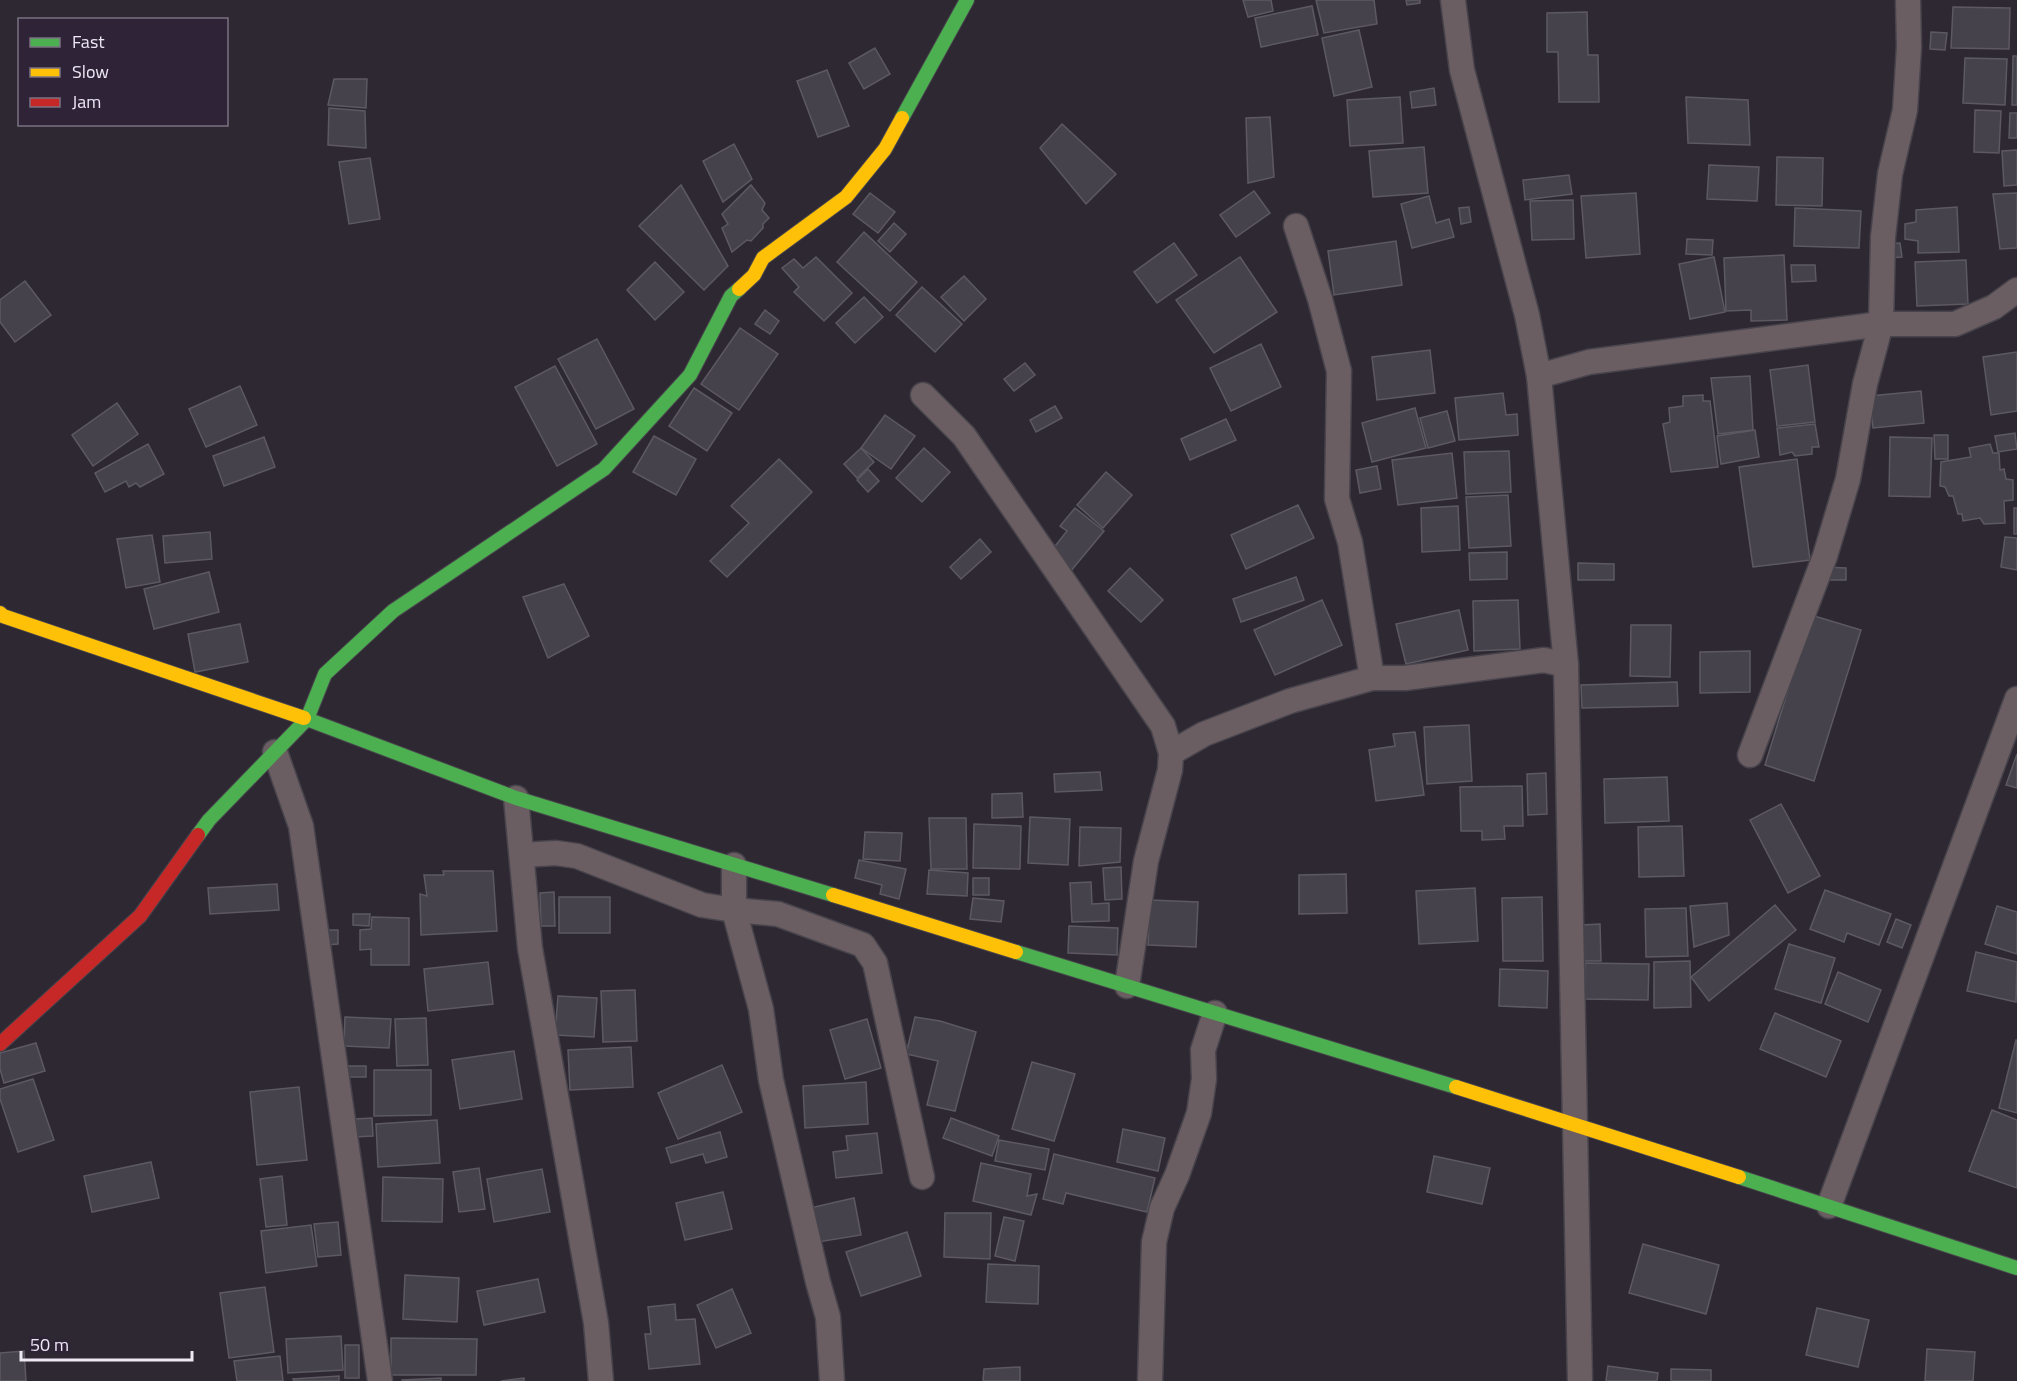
<svg xmlns="http://www.w3.org/2000/svg" width="2017" height="1381" font-family="'Titillium Web',sans-serif">
	<style>
		.building { fill: #46424b; stroke: #5d5962; stroke-width: 1.5 }
		.lines { fill: none; stroke-linecap: round; stroke-linejoin: round }
		.street-casing { stroke: #48444c; stroke-width: 27 }
		.fast-casing { stroke: #48444c; stroke-width: 16 }
		.slow-casing { stroke: #48444c; stroke-width: 16 }
		.jam-casing { stroke: #48444c; stroke-width: 16 }
		.street { stroke: #6b5e62; stroke-width: 24 }
		.fast { stroke: #4caf50; stroke-width: 14 }
		.slow { stroke: #ffc107; stroke-width: 14 }
		.jam { stroke: #c62828; stroke-width: 14 }
	</style>
	<rect width="100%" height="100%" fill="#2d2832"/>
	<g class="building">
		<polygon points="1243,0 1271,0 1273,11 1248,17"/>
		<polygon points="1316,0 1374,0 1377,24 1324,33"/>
		<polygon points="1406,0 1420,0 1420,3 1407,5"/>
		<polygon points="1312,6 1318,35 1261,47 1255,18"/>
		<polygon points="1953,7 2010,8 2009,49 1951,48"/>
		<polygon points="1587,12 1588,55 1598,55 1599,102 1559,102 1558,52 1547,52 1547,13"/>
		<polygon points="1359,30 1372,87 1334,96 1322,38"/>
		<polygon points="1931,32 1947,33 1945,50 1930,49"/>
		<polygon points="875,48 890,74 864,89 849,63"/>
		<polygon points="2013,56 2017,56 2017,105 2012,105"/>
		<polygon points="1965,58 2007,59 2005,105 1963,103"/>
		<polygon points="827,70 849,126 818,137 797,81"/>
		<polygon points="334,79 367,79 366,108 328,105"/>
		<polygon points="1434,88 1436,105 1412,108 1410,92"/>
		<polygon points="1400,97 1403,143 1350,146 1347,100"/>
		<polygon points="1686,97 1748,100 1750,145 1688,143"/>
		<polygon points="329,108 365,111 366,148 328,145"/>
		<polygon points="1975,110 2001,111 1999,153 1974,152"/>
		<polygon points="2010,113 2017,113 2017,138 2009,138"/>
		<polygon points="1270,117 1274,177 1248,183 1246,118"/>
		<polygon points="1062,124 1116,174 1086,204 1040,148"/>
		<polygon points="734,144 752,179 723,202 703,161"/>
		<polygon points="1424,147 1428,193 1373,197 1369,151"/>
		<polygon points="2017,150 2017,185 2004,186 2002,151"/>
		<polygon points="1777,157 1823,158 1822,206 1776,205"/>
		<polygon points="370,158 380,219 349,224 339,162"/>
		<polygon points="1709,165 1759,167 1757,201 1707,199"/>
		<polygon points="1569,175 1572,194 1525,200 1523,180"/>
		<polygon points="681,185 728,266 704,290 639,226"/>
		<polygon points="751,185 765,203 762,210 769,218 763,224 763,228 751,241 747,240 732,252 722,228 728,224 722,214"/>
		<polygon points="1254,191 1270,213 1236,237 1220,215"/>
		<polygon points="870,193 895,212 878,233 853,214"/>
		<polygon points="1636,193 1640,254 1586,258 1581,196"/>
		<polygon points="2017,193 2017,248 2000,249 1993,194"/>
		<polygon points="1429,196 1436,223 1449,219 1454,237 1412,248 1401,204"/>
		<polygon points="1573,200 1574,239 1532,240 1530,201"/>
		<polygon points="1469,207 1471,222 1461,224 1459,208"/>
		<polygon points="1957,207 1959,252 1918,253 1918,241 1905,239 1905,224 1916,222 1916,210"/>
		<polygon points="1795,208 1861,211 1859,248 1794,246"/>
		<polygon points="894,223 906,234 890,252 878,241"/>
		<polygon points="864,232 917,282 890,311 837,262"/>
		<polygon points="1687,239 1713,240 1712,255 1686,254"/>
		<polygon points="1396,241 1402,285 1334,295 1328,251"/>
		<polygon points="1174,243 1197,275 1157,303 1134,272"/>
		<polygon points="1900,243 1902,257 1890,258 1888,244"/>
		<polygon points="1784,255 1787,320 1751,321 1751,310 1726,311 1724,258"/>
		<polygon points="816,257 852,293 824,321 794,292 799,287 782,268 794,259 803,268"/>
		<polygon points="1240,257 1277,312 1214,353 1176,300"/>
		<polygon points="1714,257 1725,312 1690,319 1679,264"/>
		<polygon points="1966,260 1968,304 1917,306 1915,262"/>
		<polygon points="655,262 684,292 655,320 627,290"/>
		<polygon points="1791,265 1815,265 1816,281 1792,282"/>
		<polygon points="964,276 986,299 964,321 941,297"/>
		<polygon points="25,281 51,315 15,342 0,322 0,300"/>
		<polygon points="922,287 962,324 935,352 896,315"/>
		<polygon points="864,297 883,317 855,343 836,323"/>
		<polygon points="765,310 779,321 770,334 755,324"/>
		<polygon points="740,328 778,354 739,410 701,384"/>
		<polygon points="597,339 634,409 596,429 558,359"/>
		<polygon points="1261,344 1281,387 1231,411 1210,368"/>
		<polygon points="1430,350 1435,393 1377,400 1372,357"/>
		<polygon points="2017,352 2017,411 1991,415 1983,357"/>
		<polygon points="1025,363 1035,375 1014,391 1004,379"/>
		<polygon points="1808,365 1815,422 1777,426 1770,370"/>
		<polygon points="555,366 597,444 557,466 515,387"/>
		<polygon points="1750,376 1753,430 1718,434 1711,378"/>
		<polygon points="240,386 257,425 206,447 189,409"/>
		<polygon points="694,388 732,413 707,451 669,426"/>
		<polygon points="1921,391 1924,423 1873,428 1870,396"/>
		<polygon points="1503,393 1506,415 1517,414 1518,435 1459,440 1455,398"/>
		<polygon points="1703,395 1703,401 1710,401 1718,467 1671,472 1663,424 1670,422 1669,408 1683,406 1683,396"/>
		<polygon points="117,403 138,434 93,466 72,435"/>
		<polygon points="1055,406 1062,418 1036,432 1030,420"/>
		<polygon points="1415,408 1426,448 1372,462 1362,423"/>
		<polygon points="1447,411 1455,441 1428,448 1420,418"/>
		<polygon points="885,415 915,436 891,469 861,448"/>
		<polygon points="1226,419 1236,440 1190,460 1181,439"/>
		<polygon points="1815,424 1819,447 1812,447 1812,454 1795,456 1792,452 1780,455 1777,428"/>
		<polygon points="1755,430 1759,457 1721,464 1717,436"/>
		<polygon points="2015,433 2017,449 1998,452 1995,436"/>
		<polygon points="1934,435 1948,435 1948,459 1935,459"/>
		<polygon points="654,436 696,459 676,495 633,472"/>
		<polygon points="264,437 275,467 224,486 213,456"/>
		<polygon points="1890,437 1932,438 1930,497 1889,496"/>
		<polygon points="148,444 164,474 140,487 136,483 129,487 126,481 105,492 95,473"/>
		<polygon points="1990,444 1993,453 1999,453 2000,470 2004,469 2006,479 2013,480 2013,500 2004,501 2005,523 1984,524 1980,518 1963,521 1962,514 1958,514 1953,496 1949,496 1945,487 1940,486 1941,462 1971,457 1969,448"/>
		<polygon points="861,448 874,462 857,478 844,464"/>
		<polygon points="924,448 950,472 922,502 896,478"/>
		<polygon points="1509,451 1511,492 1466,494 1464,452"/>
		<polygon points="1452,453 1457,498 1398,505 1392,460"/>
		<polygon points="779,459 812,492 727,577 710,561 749,523 731,506"/>
		<polygon points="1797,459 1810,560 1753,567 1739,467"/>
		<polygon points="1377,466 1381,489 1360,493 1356,470"/>
		<polygon points="868,469 879,481 868,492 857,480"/>
		<polygon points="1106,472 1132,495 1103,528 1077,505"/>
		<polygon points="1508,495 1511,546 1469,548 1466,497"/>
		<polygon points="1298,505 1314,538 1246,569 1231,535"/>
		<polygon points="1458,506 1460,550 1422,552 1421,508"/>
		<polygon points="1075,508 1104,531 1070,572 1048,555 1067,531 1060,526"/>
		<rect x="2014" y="508" width="3" height="26"/>
		<polygon points="210,532 212,559 165,563 163,536"/>
		<polygon points="152,535 160,582 126,588 117,539"/>
		<polygon points="2005,537 2017,538 2017,570 2001,567"/>
		<polygon points="980,539 991,552 961,579 950,567"/>
		<polygon points="1507,552 1507,579 1470,580 1469,553"/>
		<polygon points="1578,563 1614,564 1614,580 1578,580"/>
		<polygon points="1823,567 1846,568 1846,580 1823,580"/>
		<polygon points="1130,568 1163,600 1141,622 1108,591"/>
		<polygon points="209,572 219,612 154,629 144,589"/>
		<polygon points="1296,577 1304,600 1241,622 1233,599"/>
		<polygon points="564,584 589,636 548,658 523,597"/>
		<polygon points="1322,600 1342,645 1275,675 1254,630"/>
		<polygon points="1518,600 1520,649 1474,651 1473,601"/>
		<polygon points="1459,610 1468,650 1406,664 1396,624"/>
		<polygon points="1811,615 1861,630 1814,781 1765,765"/>
		<polygon points="240,624 248,662 195,672 188,634"/>
		<polygon points="1631,625 1671,625 1670,677 1630,676"/>
		<polygon points="1750,651 1750,692 1700,693 1700,652"/>
		<polygon points="1677,682 1678,706 1582,708 1581,685"/>
		<polygon points="1469,725 1472,781 1427,784 1424,727"/>
		<polygon points="1415,732 1424,795 1376,801 1369,750 1395,746 1393,734"/>
		<polygon points="2017,754 2017,788 2006,785"/>
		<polygon points="1100,772 1102,790 1055,792 1054,774"/>
		<polygon points="1546,773 1547,814 1528,815 1527,774"/>
		<polygon points="1667,777 1669,821 1605,823 1604,779"/>
		<polygon points="1522,786 1523,826 1504,826 1505,839 1482,840 1482,831 1461,831 1460,787"/>
		<polygon points="1022,793 1023,817 992,818 992,794"/>
		<polygon points="1781,804 1820,876 1788,893 1750,820"/>
		<polygon points="1030,817 1070,819 1068,865 1028,863"/>
		<polygon points="929,818 966,818 967,869 931,869"/>
		<polygon points="974,824 1021,826 1020,869 973,868"/>
		<polygon points="1682,826 1684,876 1639,877 1638,827"/>
		<polygon points="1080,827 1121,828 1120,862 1079,866"/>
		<polygon points="865,832 902,833 900,861 863,859"/>
		<polygon points="859,860 906,869 899,899 880,894 882,885 855,878"/>
		<polygon points="1121,867 1122,899 1105,900 1103,868"/>
		<polygon points="929,870 968,873 967,896 927,894"/>
		<polygon points="443,871 493,871 497,931 421,935 420,894 427,896 424,875 444,875"/>
		<polygon points="1346,874 1347,913 1299,914 1299,875"/>
		<rect x="973" y="878" width="16" height="17"/>
		<polygon points="1091,882 1092,904 1109,903 1109,921 1072,922 1070,883"/>
		<polygon points="277,884 279,910 210,914 208,888"/>
		<polygon points="1475,888 1478,941 1419,944 1416,891"/>
		<polygon points="1825,890 1891,914 1879,945 1847,933 1844,942 1810,929"/>
		<polygon points="554,892 555,926 541,926 540,893"/>
		<rect x="559" y="897" width="51" height="36"/>
		<polygon points="1542,897 1543,961 1503,961 1502,898"/>
		<polygon points="973,898 1004,901 1001,922 970,919"/>
		<polygon points="1150,900 1198,902 1196,947 1148,945"/>
		<polygon points="1727,903 1729,935 1694,947 1690,906"/>
		<polygon points="1775,905 1796,930 1709,1001 1691,977"/>
		<polygon points="1997,906 2017,912 2017,954 1985,944"/>
		<polygon points="1686,908 1688,956 1646,957 1645,909"/>
		<polygon points="353,914 370,914 369,926 353,925"/>
		<polygon points="372,917 409,918 409,965 371,965 371,949 360,950 360,930 371,929"/>
		<polygon points="1896,919 1911,925 1902,948 1887,942"/>
		<polygon points="1600,924 1601,961 1582,961 1581,925"/>
		<polygon points="1069,926 1118,928 1117,955 1068,953"/>
		<polygon points="326,930 338,930 338,944 327,945"/>
		<polygon points="1789,944 1835,958 1821,1003 1775,989"/>
		<polygon points="1976,952 2017,962 2016,1002 1967,991"/>
		<polygon points="1690,961 1691,1007 1654,1008 1654,962"/>
		<polygon points="488,962 493,1004 428,1011 424,969"/>
		<polygon points="1585,963 1649,964 1648,1000 1584,999"/>
		<polygon points="1500,969 1548,971 1547,1008 1499,1006"/>
		<polygon points="1838,972 1881,990 1868,1022 1825,1004"/>
		<polygon points="635,990 637,1041 603,1042 601,991"/>
		<polygon points="558,996 597,998 594,1037 555,1035"/>
		<polygon points="1775,1013 1841,1041 1826,1077 1760,1049"/>
		<polygon points="345,1017 391,1019 389,1048 344,1046"/>
		<polygon points="915,1017 940,1021 976,1032 955,1111 927,1105 938,1061 906,1054"/>
		<polygon points="426,1018 428,1065 397,1066 395,1019"/>
		<polygon points="867,1019 881,1068 845,1079 830,1030"/>
		<polygon points="2016,1040 2017,1040 2017,1113 1999,1108"/>
		<polygon points="36,1043 45,1071 4,1083 0,1069 0,1053"/>
		<polygon points="631,1047 633,1087 570,1090 568,1050"/>
		<polygon points="514,1051 522,1099 460,1109 452,1060"/>
		<polygon points="1032,1062 1075,1074 1054,1141 1012,1129"/>
		<polygon points="722,1065 742,1112 678,1139 658,1093"/>
		<rect x="345" y="1066" width="21" height="11"/>
		<polygon points="374,1070 431,1070 431,1115 374,1116"/>
		<polygon points="33,1079 54,1140 18,1152 0,1099 0,1089"/>
		<polygon points="866,1082 868,1124 805,1128 803,1086"/>
		<polygon points="299,1087 307,1160 257,1165 250,1092"/>
		<polygon points="1992,1110 2017,1120 2017,1188 1969,1171"/>
		<polygon points="372,1118 373,1136 355,1137 355,1119"/>
		<polygon points="951,1118 999,1136 992,1156 943,1138"/>
		<polygon points="437,1120 440,1163 378,1167 376,1124"/>
		<polygon points="1123,1129 1165,1138 1158,1171 1117,1162"/>
		<polygon points="720,1132 727,1157 706,1163 703,1154 671,1163 666,1148"/>
		<polygon points="877,1133 882,1173 836,1178 833,1152 848,1150 846,1136"/>
		<polygon points="999,1140 1049,1149 1045,1170 995,1161"/>
		<polygon points="1054,1154 1155,1178 1147,1212 1066,1193 1063,1204 1043,1199"/>
		<polygon points="1434,1156 1490,1168 1482,1204 1427,1192"/>
		<polygon points="151,1162 159,1198 92,1212 84,1176"/>
		<polygon points="981,1163 1031,1174 1027,1196 1037,1194 1031,1215 973,1201"/>
		<polygon points="479,1168 485,1209 459,1212 453,1172"/>
		<polygon points="542,1169 550,1212 494,1222 487,1179"/>
		<polygon points="282,1176 287,1225 266,1227 260,1179"/>
		<polygon points="383,1177 443,1179 442,1222 382,1221"/>
		<polygon points="723,1192 732,1229 685,1240 676,1203"/>
		<polygon points="854,1198 861,1235 818,1242 810,1208"/>
		<polygon points="945,1213 991,1213 990,1259 944,1257"/>
		<polygon points="1004,1217 1024,1221 1015,1261 995,1256"/>
		<polygon points="338,1222 341,1255 318,1257 314,1224"/>
		<polygon points="311,1225 317,1266 266,1273 261,1231"/>
		<polygon points="907,1232 921,1276 861,1296 846,1252"/>
		<polygon points="1643,1244 1719,1265 1706,1314 1629,1293"/>
		<polygon points="988,1264 1039,1266 1038,1304 986,1302"/>
		<polygon points="405,1275 459,1278 457,1322 403,1319"/>
		<polygon points="538,1279 545,1312 484,1325 477,1291"/>
		<polygon points="265,1287 274,1352 229,1358 220,1293"/>
		<polygon points="732,1289 751,1333 716,1348 697,1305"/>
		<polygon points="675,1304 676,1320 695,1319 700,1364 649,1369 645,1334 651,1334 648,1307"/>
		<polygon points="1817,1308 1869,1320 1858,1367 1806,1355"/>
		<polygon points="341,1336 343,1370 288,1373 286,1339"/>
		<polygon points="391,1338 477,1339 476,1375 391,1375"/>
		<rect x="345" y="1345" width="14" height="33"/>
		<polygon points="1927,1349 1975,1352 1973,1381 1925,1381"/>
		<polygon points="24,1351 26,1381 0,1381 0,1353"/>
		<polygon points="280,1356 283,1381 237,1381 234,1361"/>
		<polygon points="1608,1366 1658,1373 1657,1381 1606,1381"/>
		<polygon points="1020,1367 1020,1381 983,1381 984,1369"/>
		<polygon points="1671,1369 1711,1370 1711,1381 1671,1381"/>
		<polygon points="339,1376 339,1381 294,1381 293,1379"/>
		<polygon points="441,1378 441,1381 402,1381 402,1380"/>
		<polygon points="524,1378 524,1381 501,1381"/>
	</g>
	<g class="lines">
		<g class="street-casing">
			<g id="street">
				<polyline points="1453,0 1462,70 1527,315 1539,376 1566,665 1580,1381"/>
				<polyline points="1296,226 1320,299 1339,371 1337,499 1350,542 1372,678"/>
				<polyline points="1539,376 1589,362 1881,324 1955,324 1994,307 2017,290"/>
				<polyline points="923,395 964,436 1163,726 1171,753 1170,770 1146,861 1127,986"/>
				<polyline points="275,752 301,826 380,1381"/>
				<polyline points="1171,753 1204,734 1290,701 1372,678 1405,678 1544,660 1566,665"/>
				<polyline points="1750,755 1825,556 1848,479 1865,384 1881,324 1883,237 1890,174 1905,110 1909,47 1908,0"/>
				<polyline points="516,798 530,948 596,1323 601,1381"/>
				<polyline points="522,855 556,853 577,856 702,905 734,910 778,914 863,945 875,963 922,1177"/>
				<polyline points="734,865 734,910 761,1009 771,1080 818,1282 828,1317 832,1381"/>
				<polyline points="1829,1206 2017,699"/>
				<polyline points="1150,1381 1154,1242 1162,1208 1177,1175 1199,1113 1204,1079 1203,1050 1215,1013"/>
			</g>
		</g>
		<g class="fast-casing">
			<g id="fast">
				<polyline points="902,118 967,0"/>
				<polyline points="304,718 516,798 833,895"/>
				<polyline points="198,835 209,820 307,719 325,674 393,611 604,469 690,375 731,296 739,289"/>
				<polyline points="1016,952 1456,1087"/>
				<polyline points="1739,1177 2017,1268"/>
			</g>
		</g>
		<g class="slow-casing">
			<g id="slow">
				<polyline points="739,289 754,275 763,258 846,197 885,149 902,118"/>
				<polyline points="0,613 3,616 304,718"/>
				<polyline points="833,895 1016,952"/>
				<polyline points="1456,1087 1739,1177"/>
			</g>
		</g>
		<g class="jam-casing">
			<polyline id="jam" points="0,1044 140,916 198,835"/>
		</g>
		<use href="#street" class="street"/>
		<use href="#fast" class="fast"/>
		<use href="#slow" class="slow"/>
		<use href="#jam" class="jam"/>
	</g>
	<rect x="18" y="18" width="210" height="108" fill="#2e2337" stroke="#7b7283" stroke-width="1.5"/>
	<rect x="30" y="38" width="30" height="9" fill="#4caf50" stroke="#7b7283" stroke-width="1.5"/>
	<text x="72" y="48" font-size="18" fill="#eee8f5">Fast</text>
	<rect x="30" y="68" width="30" height="9" fill="#ffc107" stroke="#7b7283" stroke-width="1.5"/>
	<text x="72" y="78" font-size="18" fill="#eee8f5">Slow</text>
	<rect x="30" y="98" width="30" height="9" fill="#c62828" stroke="#7b7283" stroke-width="1.5"/>
	<text x="72" y="108" font-size="18" fill="#eee8f5">Jam</text>
	<path d="M21 1351v9h171v-9" fill="none" stroke="#eee8f5" stroke-width="3"/>
	<text x="30" y="1351" font-size="18" fill="#eee8f5" stroke="#2e2337" stroke-width="4.5" paint-order="stroke">50 m</text>
</svg>
